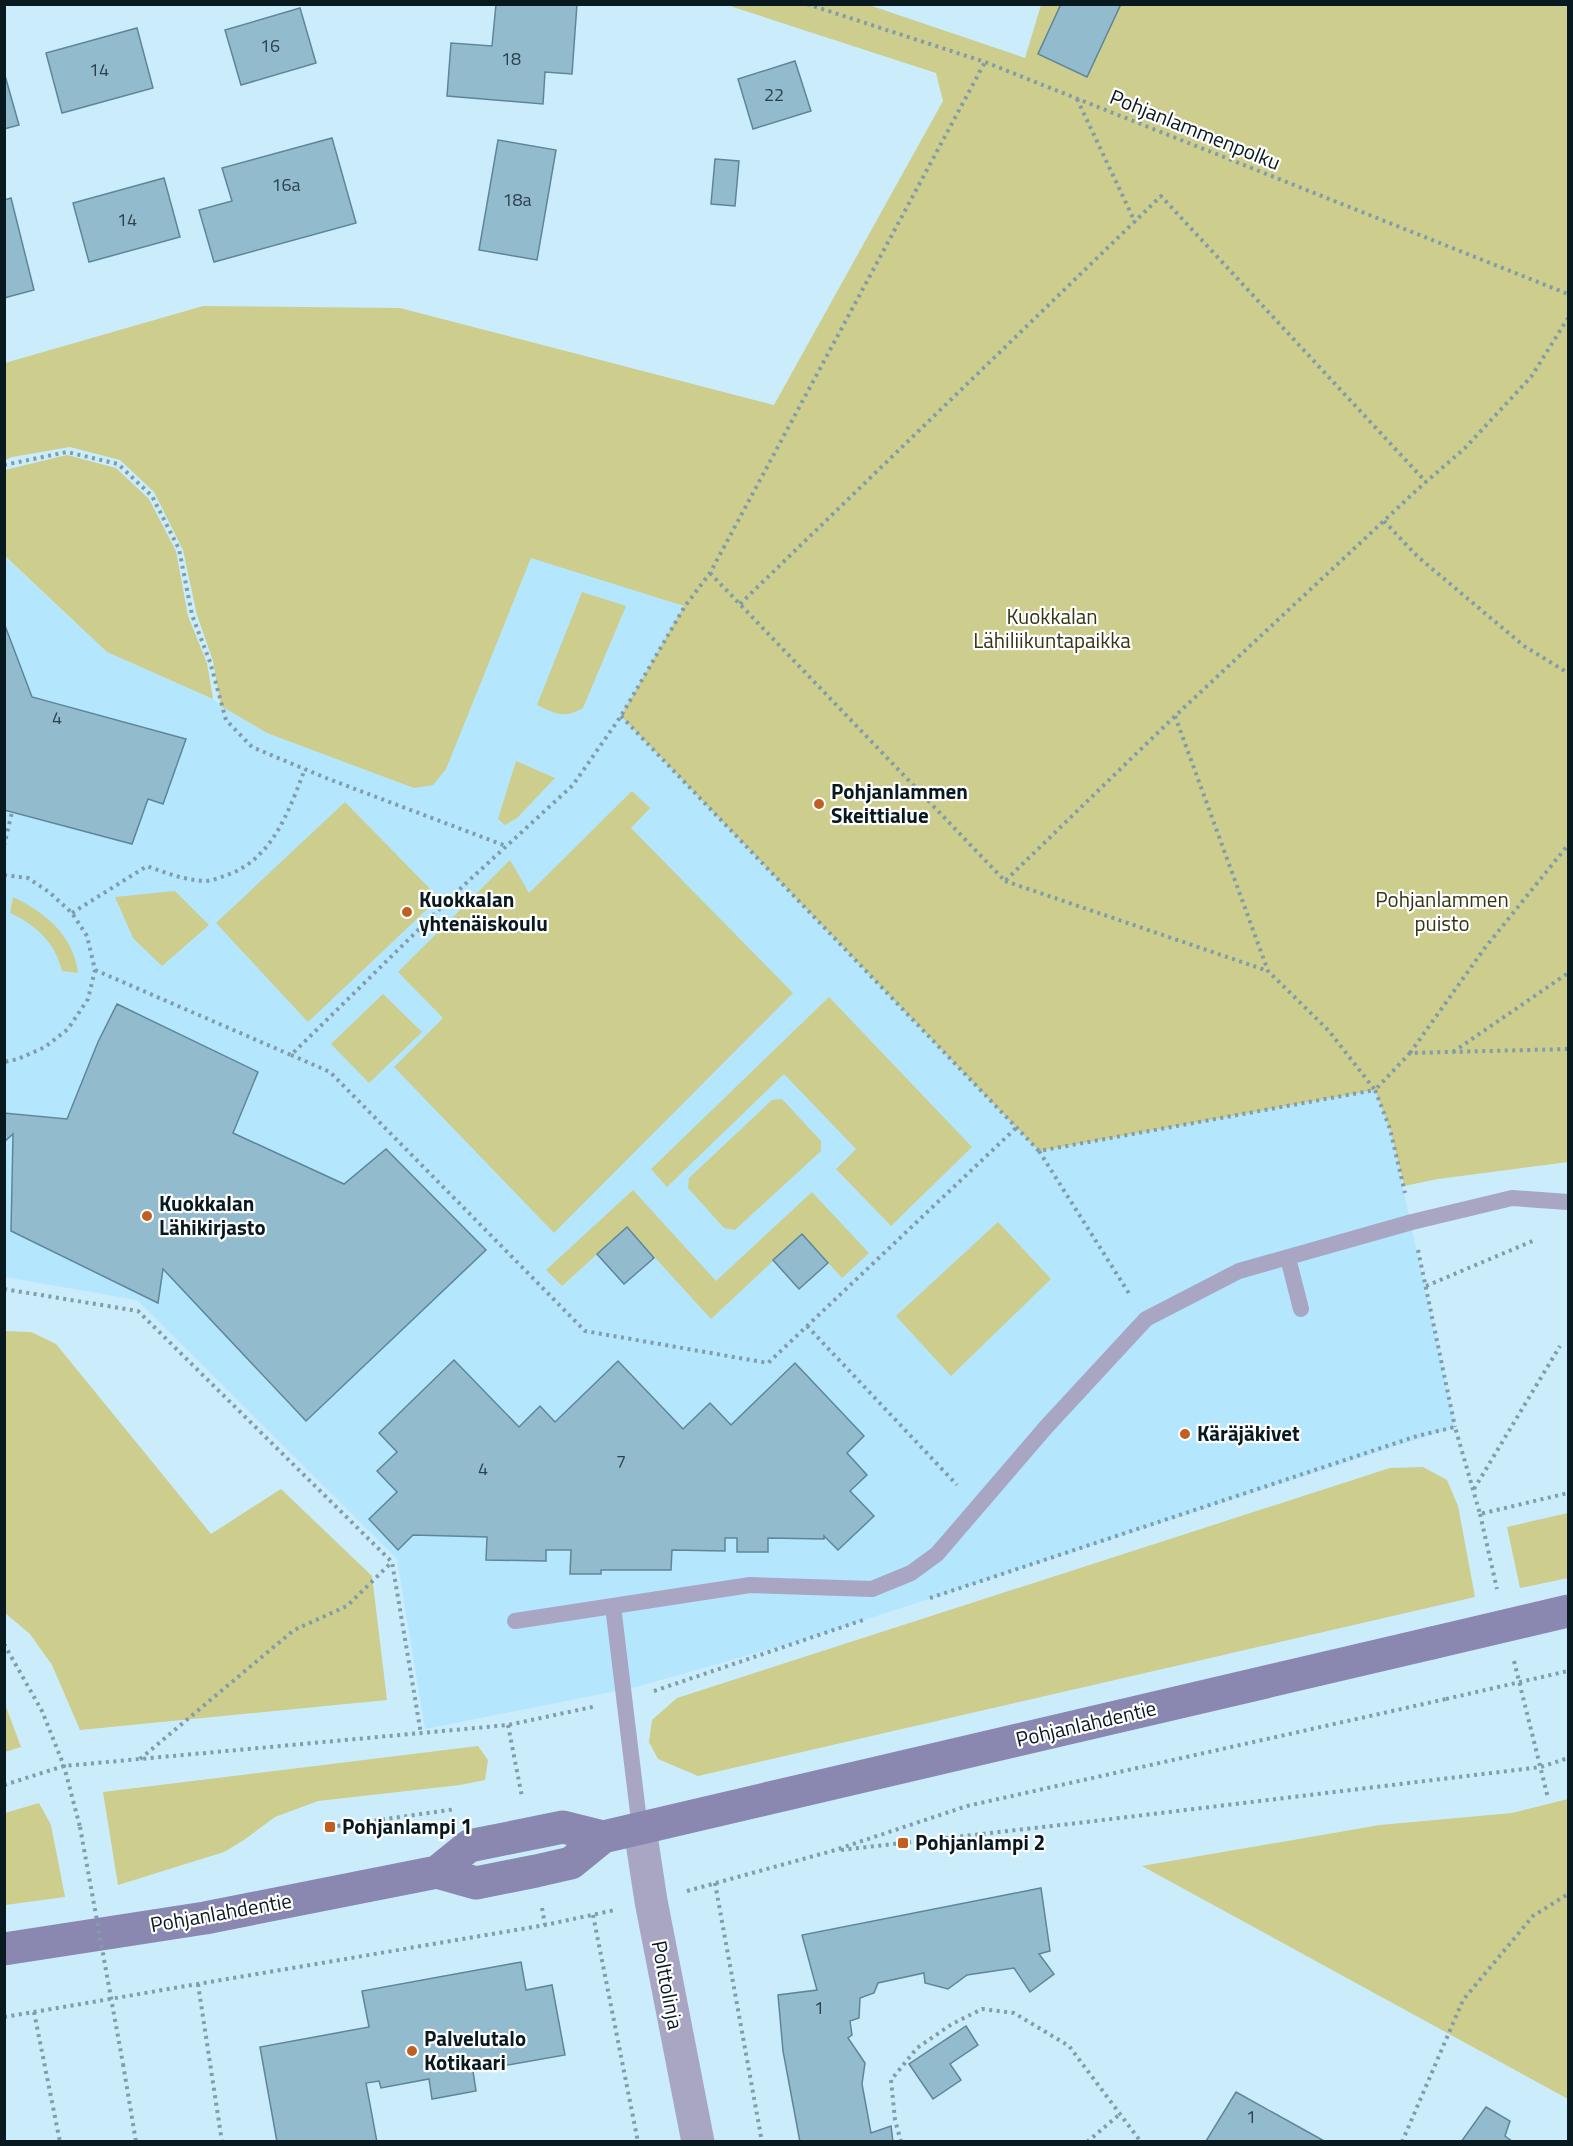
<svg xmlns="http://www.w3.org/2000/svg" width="1573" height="2146" font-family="'Titillium Web',sans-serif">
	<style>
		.built { fill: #b4e6fe }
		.green { fill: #cdcd8d }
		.building { fill: #92bbce; stroke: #5f8698; stroke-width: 1.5 }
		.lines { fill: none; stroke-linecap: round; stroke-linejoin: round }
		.path { stroke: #819da9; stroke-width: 4; stroke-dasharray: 3 4.5; stroke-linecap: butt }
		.lane { stroke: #a8a6c3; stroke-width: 16 }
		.street { stroke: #a8a6c3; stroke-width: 33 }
		.secondary { stroke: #8a87b0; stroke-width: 33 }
		.path-bridge { stroke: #819da9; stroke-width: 4; stroke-dasharray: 3 4.5; stroke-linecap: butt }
		.secondary-bridge { stroke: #8a87b0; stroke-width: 33 }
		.poi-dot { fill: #c15f23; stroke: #fff; stroke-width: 2 }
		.labels { text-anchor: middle; stroke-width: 4.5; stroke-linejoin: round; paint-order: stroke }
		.number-label { font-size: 18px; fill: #2b424c }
		.street-label { font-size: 21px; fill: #091920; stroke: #fff }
		.park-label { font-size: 21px; fill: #353516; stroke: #fff }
		.poi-label { font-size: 21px; font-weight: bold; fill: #091920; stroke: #fff; text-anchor: start }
	</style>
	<rect width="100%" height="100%" fill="#caecfb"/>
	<polygon class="built" points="376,435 669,601 685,606 1039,1151 1375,1090 1390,1129 1455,1427 806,1639 636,1687 425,1729 397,1559 137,1300 5,1277 4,556 107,652 213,699 221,706"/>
	<g class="green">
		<polygon points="727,5 869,5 1025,58 1041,5 1568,5 1568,1162 1438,1179 1404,1186 1390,1129 1375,1090 1039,1151 621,716 684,606 531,558 446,769 433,785 414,788 267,733 221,706 213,661 197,615 183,550 154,492 120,460 70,447 12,457 5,460 5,363 203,306 400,308 774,405 943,101 936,73"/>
		<polygon points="67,455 116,468 149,499 176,551 188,616 207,663 213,699 107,652 5,556 5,470"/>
		<path d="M582 592 626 606 583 708C564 719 556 714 537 705Z"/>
		<polygon points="516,761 555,778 517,818 505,825 498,819"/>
		<polygon points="632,791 650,808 631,828 793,993 554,1233 394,1067 443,1018 398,972 510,860 529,893"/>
		<polygon points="345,802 439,898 308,1022 216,923"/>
		<polygon points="175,891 209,925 162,966 133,938 115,897"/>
		<path d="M13 897C45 912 74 936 78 973L62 971C55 942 36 925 10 913Z"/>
		<polygon points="383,994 422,1032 369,1083 331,1044"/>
		<polygon points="829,997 972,1147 891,1226 836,1169 856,1149 784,1074 667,1187 651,1169"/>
		<polygon points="782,1099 821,1141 821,1151 735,1230 724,1228 688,1188 689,1178 772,1100"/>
		<polygon points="633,1190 716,1281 812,1192 869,1253 842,1278 802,1234 711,1319 627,1227 562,1286 546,1270"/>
		<polygon points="998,1222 1051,1279 951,1376 896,1316"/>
		<polygon points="5,1331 31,1332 56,1344 211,1534 281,1489 372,1576 387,1700 80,1730 52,1665 30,1634 5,1613"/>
		<polygon points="1423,1467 1447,1480 1458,1506 1475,1597 698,1776 658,1759 649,1742 652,1720 677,1698 1390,1468"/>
		<polygon points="1568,1513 1568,1578 1520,1588 1507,1527"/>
		<polygon points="5,1704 21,1747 5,1752 4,1752"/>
		<polygon points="478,1746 488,1760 485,1780 460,1785 318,1801 275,1817 244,1840 224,1852 118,1885 103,1792"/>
		<polygon points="1568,1799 1568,2099 1142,1866 1380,1825 1512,1813"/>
		<polygon points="39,1803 51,1825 65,1897 5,1905 5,1813"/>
	</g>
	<g class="building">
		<polygon points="496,4 577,4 572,74 545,72 543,104 447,96 451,43 492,46"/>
		<polygon points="1061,4 1121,4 1087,77 1038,54"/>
		<polygon points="300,8 316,63 241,85 225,30"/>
		<polygon points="137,28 153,88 62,113 46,53"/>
		<polygon points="795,61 811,111 753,129 738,79"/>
		<polygon points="4,72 19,125 4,129"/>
		<polygon points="332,138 356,223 214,262 199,210 232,201 222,168"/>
		<polygon points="498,140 556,150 537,260 479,250"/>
		<polygon points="715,159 739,161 735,206 711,204"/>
		<polygon points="164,178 180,237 89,262 73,203"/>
		<polygon points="11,198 34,290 4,298 4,200"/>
		<polygon points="4,623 32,697 186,739 163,804 148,799 132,844 4,810"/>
		<polygon points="117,1004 258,1072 233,1133 344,1184 386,1149 486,1250 306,1421 163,1269 158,1303 11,1231 13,1134 4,1142 4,1113 67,1119 98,1042"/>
		<polygon points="627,1227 654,1258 624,1284 597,1254"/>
		<polygon points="802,1234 828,1263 799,1289 773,1260"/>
		<polygon points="454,1360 519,1427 540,1406 555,1422 618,1361 683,1429 710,1403 731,1425 795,1363 864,1436 847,1453 867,1475 850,1491 874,1516 838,1550 824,1536 824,1539 768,1538 768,1552 737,1552 737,1538 725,1538 725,1551 672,1550 671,1570 601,1570 601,1574 570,1574 571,1550 546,1550 546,1561 486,1560 487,1537 413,1535 398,1550 369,1519 397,1492 377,1471 397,1452 379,1433"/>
		<polygon points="1041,1888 1050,1951 1039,1954 1054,1974 1030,1992 1014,1968 967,1975 948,1989 925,1983 924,1973 878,1983 874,1993 860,1998 859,2018 850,2021 852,2035 848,2038 865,2063 862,2084 871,2133 891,2126 893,2142 800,2142 783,2051 778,1995 817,1990 802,1935"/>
		<polygon points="521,1962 526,1990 552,1985 565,2055 473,2071 476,2091 432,2099 429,2079 381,2088 379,2081 366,2083 377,2142 277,2142 260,2047 369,2027 362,1991"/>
		<polygon points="966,2026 978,2045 950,2064 961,2080 933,2099 909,2064"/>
		<polygon points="1236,2092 1326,2142 1206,2141"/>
		<polygon points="1486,2107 1510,2121 1505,2136 1513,2142 1461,2142"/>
	</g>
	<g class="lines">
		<g class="path">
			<polyline points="807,4 985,62 1568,294"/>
			<polyline points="1077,99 1135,222"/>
			<polyline points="4,465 67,452 118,464 152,496 179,549 192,615 210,662 226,720 252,747 326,778 506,846"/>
			<polyline points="1384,521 1417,556 1524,646 1568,673"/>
			<polyline points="710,573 1005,881 1175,716 1419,488 1465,448 1531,377 1568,318"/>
			<polyline points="740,604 1161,196 1426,482"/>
			<polyline points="621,716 1039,1151 1375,1090 1390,1129 1405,1193"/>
			<polyline points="1175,716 1268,971 1329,1031 1375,1090 1410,1053 1568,1049"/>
			<polyline points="4,846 12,812"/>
			<polyline points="4,875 28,878 49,892 72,913 87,936 95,970 88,999 68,1029 45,1047 18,1059 4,1062"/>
			<polyline points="1005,881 1268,971"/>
			<path d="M72 913 147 866C166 873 184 880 205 881 212 881 220 877 227 875 273 859 289 810 305 769"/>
			<polyline points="95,970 291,1055 463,886 573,785 621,716 685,606 710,573 985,62"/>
			<polyline points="1453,1052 1568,973"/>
			<polyline points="1410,1053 1484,949 1568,845"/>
			<polyline points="291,1055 330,1072 585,1331 768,1363 1017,1127"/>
			<polyline points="1039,1151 1130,1295"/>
			<polyline points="1418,1250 1455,1427"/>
			<polyline points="1426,1286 1535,1240"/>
			<polyline points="4,1289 138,1311 392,1562 421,1734"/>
			<polyline points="807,1326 957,1485"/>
			<polyline points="1474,1489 1560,1346"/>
			<polyline points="1480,1514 1497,1589"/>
			<polyline points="930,1598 1417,1436 1455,1427 1480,1514 1568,1493"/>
			<polyline points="4,1644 42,1711 64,1766 80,1827"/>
			<polyline points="1514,1661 1548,1798"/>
			<polyline points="654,1691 863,1620"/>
			<polyline points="508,1725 522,1797"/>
			<polyline points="140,1759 294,1630 347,1606 392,1562"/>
			<polyline points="4,1785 64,1766 508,1725 597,1706"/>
			<polyline points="330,1827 456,1809"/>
			<polyline points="841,1850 1078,1823 1541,1767 1568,1758"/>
			<polyline points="715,1883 762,2142"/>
			<polyline points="687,1891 832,1851 967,1806 1446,1699"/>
			<polyline points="542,1908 545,1925"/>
			<polyline points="593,1915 638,2142"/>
			<polyline points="198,1984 222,2142"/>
			<polyline points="34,2012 60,2142"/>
			<polyline points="4,2017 545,1925 615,1910"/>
			<polyline points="123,2064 136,2142"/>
			<polyline points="901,2142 895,2120 891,2080 917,2048 952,2024 982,2009 1014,2013 1069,2046 1141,2142"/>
			<polyline points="1087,2142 1120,2114"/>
			<polyline points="1402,2142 1463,2000 1533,1916 1568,1894"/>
		</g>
		<g class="lane">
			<polyline points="1288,1258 1301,1309"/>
			<polyline points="613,1606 640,1829"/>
			<polyline points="515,1621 750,1585 872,1589 911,1573 937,1554 1047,1426 1146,1319 1239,1271 1412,1222 1512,1198 1568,1202"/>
		</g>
		<polyline class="street" points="640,1829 651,1901 698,2142"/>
		<g class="secondary">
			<polyline points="437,1872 476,1883 536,1871 571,1863 603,1837 1432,1643"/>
			<polyline points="4,1949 205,1918 437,1872 469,1846 563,1827 603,1837"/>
		</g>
		<g class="path-bridge">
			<polyline points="1446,1699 1568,1671"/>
			<polyline points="80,1827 123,2064"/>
		</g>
		<polyline class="secondary-bridge" points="1432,1643 1568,1611"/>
	</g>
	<g class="poi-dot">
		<circle cx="819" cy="804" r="6"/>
		<circle cx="407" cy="912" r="6"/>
		<circle cx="147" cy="1216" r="6"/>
		<circle cx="1185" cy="1434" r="6"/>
		<rect x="324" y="1821" width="12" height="12" rx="3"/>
		<rect x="897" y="1837" width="12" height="12" rx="3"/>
		<circle cx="412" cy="2051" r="6"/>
	</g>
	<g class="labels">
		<g class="number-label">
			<text x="270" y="52">16</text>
			<text x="511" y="65">18</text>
			<text x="99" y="76">14</text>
			<text x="774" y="101">22</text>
			<text x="286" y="191">16a</text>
			<text x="517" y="206">18a</text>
			<text x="127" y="226">14</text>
			<text x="57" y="724">4</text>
			<text x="621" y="1468">7</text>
			<text x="483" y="1475">4</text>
			<text x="819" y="2014">1</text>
			<text x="1251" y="2123">1</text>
		</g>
		<g class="street-label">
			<text transform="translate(1195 130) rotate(22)" y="7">Pohjanlammenpolku</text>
			<text transform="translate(1086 1724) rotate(-13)" y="7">Pohjanlahdentie</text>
			<text transform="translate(221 1913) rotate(-10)" y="7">Pohjanlahdentie</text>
			<text transform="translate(667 1985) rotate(79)" y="7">Polttolinja</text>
		</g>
		<g class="park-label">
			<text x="1052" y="624">Kuokkalan<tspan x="1052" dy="24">Lähiliikuntapaikka</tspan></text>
			<text x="1442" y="907">Pohjanlammen<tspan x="1442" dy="24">puisto</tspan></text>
		</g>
		<g class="poi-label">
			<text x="831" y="799">Pohjanlammen<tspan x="831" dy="24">Skeittialue</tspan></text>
			<text x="419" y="907">Kuokkalan<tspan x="419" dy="24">yhtenäiskoulu</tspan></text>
			<text x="159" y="1211">Kuokkalan<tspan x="159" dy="24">Lähikirjasto</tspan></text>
			<text x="1197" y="1441">Käräjäkivet</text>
			<text x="342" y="1834">Pohjanlampi 1</text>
			<text x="915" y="1850">Pohjanlampi 2</text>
			<text x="424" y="2046">Palvelutalo<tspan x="424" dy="24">Kotikaari</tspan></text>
		</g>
	</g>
	<rect width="1573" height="2146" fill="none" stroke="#091920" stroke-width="12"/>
</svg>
